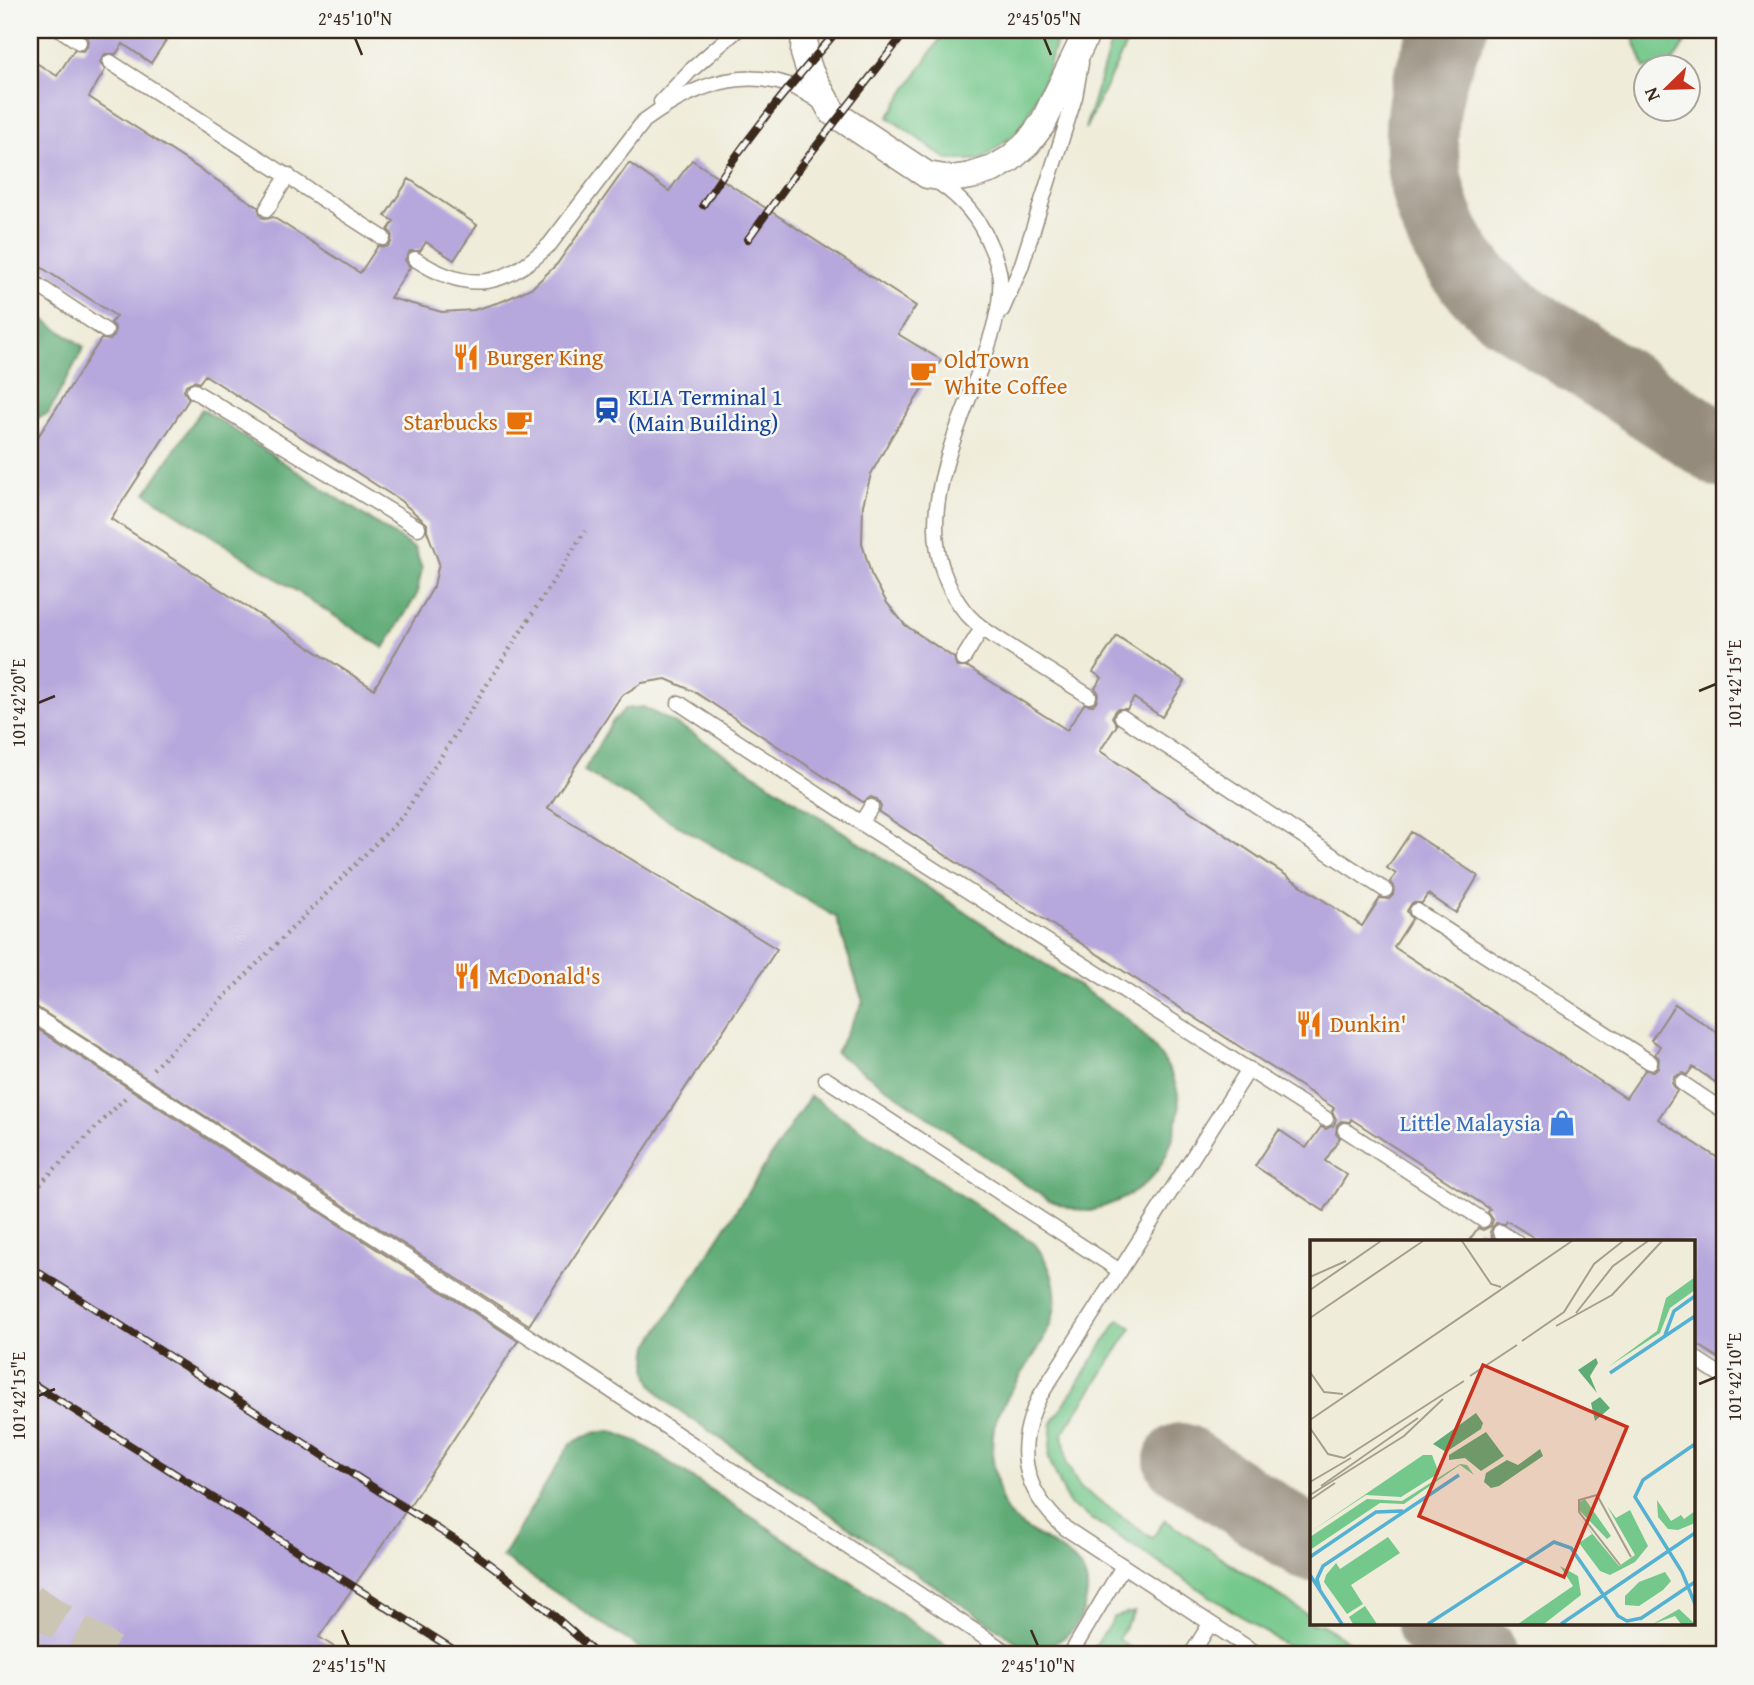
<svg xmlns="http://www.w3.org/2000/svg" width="1754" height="1685" font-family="'Gentium Book Plus',serif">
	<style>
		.green { fill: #75c88b; stroke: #587954; stroke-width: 2 }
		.forest { fill: #60ac77; stroke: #4e6b4a; stroke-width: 2 }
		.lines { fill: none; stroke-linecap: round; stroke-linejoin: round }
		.taxiway { stroke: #958b7c; stroke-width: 74 }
		.building { fill: #b6a7dc; fill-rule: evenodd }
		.primary-tunnel { stroke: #cbc5b4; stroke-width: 38; stroke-dasharray: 38 19; stroke-linecap: butt }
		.service-casing { stroke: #958b7c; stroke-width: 17 }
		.minor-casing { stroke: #958b7c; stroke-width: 29 }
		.path { stroke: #958b7c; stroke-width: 4.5; stroke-dasharray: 2 5; stroke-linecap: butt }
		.service { stroke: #fff; stroke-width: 14 }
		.minor { stroke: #fff; stroke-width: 26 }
		.rail-casing { stroke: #3b2a1e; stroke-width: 8 }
		.rail { stroke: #f6f6f2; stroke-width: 5; stroke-dasharray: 16; stroke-linecap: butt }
		.ticks { fill: none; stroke: #3b2a1e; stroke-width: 2.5 }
		.labels { text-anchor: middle; stroke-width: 5; stroke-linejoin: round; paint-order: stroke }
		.food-label { font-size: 23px; fill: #c56008; stroke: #f6f6f2; text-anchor: start }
		.transit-label { font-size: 23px; fill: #164399; stroke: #f6f6f2; text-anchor: start }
		.shop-label { font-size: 23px; fill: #366cbe; stroke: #f6f6f2; text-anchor: end }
		.inset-river { fill: none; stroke: #54b1d2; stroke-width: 3.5 }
		.inset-road { fill: none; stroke: #a79e8e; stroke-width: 2 }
		.view { fill: #c8321e; fill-opacity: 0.15; stroke: #c8321e; stroke-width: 3.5 }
		.inset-edge { fill: none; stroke: #3b2a1e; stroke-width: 3.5 }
		.neatline { fill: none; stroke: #3b2a1e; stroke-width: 2.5 }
		.ticks-label { font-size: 18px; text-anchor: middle; fill: #3b2a1e }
	</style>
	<rect width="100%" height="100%" fill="#f6f6f2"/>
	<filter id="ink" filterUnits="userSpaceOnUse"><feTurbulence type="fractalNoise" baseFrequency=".0143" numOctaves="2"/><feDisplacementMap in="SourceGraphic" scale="14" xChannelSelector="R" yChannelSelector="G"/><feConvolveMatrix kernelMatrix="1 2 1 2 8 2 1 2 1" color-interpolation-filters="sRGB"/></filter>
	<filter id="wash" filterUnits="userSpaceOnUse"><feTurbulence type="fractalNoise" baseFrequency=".00686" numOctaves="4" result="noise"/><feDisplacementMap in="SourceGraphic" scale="28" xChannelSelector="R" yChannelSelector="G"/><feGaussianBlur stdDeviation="1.57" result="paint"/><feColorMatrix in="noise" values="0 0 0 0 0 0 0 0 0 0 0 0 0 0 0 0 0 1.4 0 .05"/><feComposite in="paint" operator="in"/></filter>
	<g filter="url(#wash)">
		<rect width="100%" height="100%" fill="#efecd9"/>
		<g class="green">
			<polygon points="946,30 1059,30 1047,73 1022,128 981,160 948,160 888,117"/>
			<polygon points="1115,30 1133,30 1085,129"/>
			<polygon points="1633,30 1693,30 1670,66 1645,68 1633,38"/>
			<polygon points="1119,1319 1132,1328 1063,1433 1067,1464 1080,1487 1152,1538 1165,1520 1311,1617 1311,1624 1321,1624 1369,1655 1300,1655 1069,1504 1049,1459 1052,1423"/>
			<polygon points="1134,1612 1118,1639 1140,1655 1090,1655 1114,1617"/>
		</g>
		<g class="forest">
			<polygon points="30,310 84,347 48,414 30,420"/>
			<polygon points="202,409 415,549 422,569 416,596 384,648 146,493"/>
			<path d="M643 707 689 731 1124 1016C1146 1037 1172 1062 1178 1094 1182 1121 1167 1164 1147 1182 1134 1194 1120 1201 1105 1206 1100 1207 1094 1210 1090 1211 1076 1212 1061 1204 1048 1200L836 1053 863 1002 836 917 584 771 611 723 625 709Z"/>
			<path d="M810 1096 1035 1244C1087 1315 1027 1352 998 1415 991 1430 991 1456 995 1472 998 1486 1001 1506 1011 1517 1033 1541 1090 1551 1087 1592 1086 1604 1083 1616 1075 1626 1062 1644 1046 1648 1024 1647L670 1404C648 1384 644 1375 649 1345Z"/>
			<polygon points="611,1431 638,1442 961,1655 650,1655 502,1557 570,1444 592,1433"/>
		</g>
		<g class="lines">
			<g class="taxiway">
				<path d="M1450 30C1398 127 1418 242 1507 310L1724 452"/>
				<polyline points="1181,1460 1311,1545"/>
				<polyline points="1433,1624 1481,1655"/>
			</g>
		</g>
		<g id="blocks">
			<g class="building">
				<path d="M87 30H173L151 63 123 44 116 54H105L100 62 105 70 89 97 258 207 261 217 267 219 273 217 360 273 378 246 387 247 391 243 392 234 388 230 394 221 385 216 409 179 477 225 454 260 426 242 420 251H410L405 260 410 267 390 298 442 312 474 310 503 301 533 287 557 264 629 163 669 191 692 160 916 306 898 334 941 360 892 436 871 474 863 505 862 543 871 574 887 603 905 625 954 658 957 667H968L1067 730 1084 704 1093 705 1097 700 1098 692 1095 688 1102 678 1093 672 1117 636 1185 681 1162 717 1134 698 1127 709H1117L1112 717 1117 725 1100 751 1362 926 1380 898 1389 899 1393 895 1394 886 1390 882 1396 874 1387 868 1411 832 1478 876 1456 913 1428 894 1422 903H1412L1407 911 1412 919 1394 947 1626 1098 1645 1070 1654 1071 1658 1067 1659 1058 1655 1054 1660 1046 1651 1040 1675 1004 1724 1037V1088L1693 1067 1687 1075 1682 1073 1674 1077 1672 1083 1677 1091 1658 1119 1724 1162V1362L1693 1341V1242H1541L1507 1221 1505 1224 1496 1223 1492 1228 1490 1232 1494 1242H1468L1478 1228 1483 1230 1491 1226 1493 1220 1488 1212 1490 1209 1351 1119 1350 1122 1341 1121 1337 1125 1336 1134 1340 1138 1325 1161 1347 1175 1324 1211 1255 1166 1279 1130 1306 1148 1321 1127 1326 1129 1334 1125 1336 1119 1332 1111 1334 1108 879 812 881 807 877 799 871 797 863 802 693 691 666 679 642 683 621 696 548 808 777 949 529 1325 30 1003V449L101 339 110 340 114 336 115 327 111 323 116 316 30 260V59L57 76 74 50 83 51 87 47 88 38 84 34ZM205 375 401 501 427 524V531L439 563 434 586 374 689 111 519 189 399 184 391 186 385 194 381 199 383Z"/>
				<polygon points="30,1024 518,1341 414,1499 319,1637 346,1655 42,1655 30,1647"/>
			</g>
		</g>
	</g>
	<g filter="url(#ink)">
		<use href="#blocks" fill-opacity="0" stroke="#958b7c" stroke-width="2"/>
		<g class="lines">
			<polyline class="primary-tunnel" points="30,1602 112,1655"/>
			<g class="service-casing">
				<g id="service">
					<polyline points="61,30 79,42"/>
					<polyline points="110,62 383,238"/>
					<polyline points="661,102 690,71 737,30"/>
					<path d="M939 183C961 198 979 218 989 243 994 254 999 266 1000 278 1002 306 992 335 983 361 954 441 903 535 966 613 980 629 999 639 1017 651 1041 666 1065 681 1089 696"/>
					<polyline points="267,209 288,175"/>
					<path d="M415 259C468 294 505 288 550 244L644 121C698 81 760 59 820 102"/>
					<polyline points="30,280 106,331"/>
					<polyline points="1002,310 1021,267 1075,97 1081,63"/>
					<polyline points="194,391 418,528"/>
					<polyline points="963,659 982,628"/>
					<polyline points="679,703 861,823 1326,1119"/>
					<polyline points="1122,717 1385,890"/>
					<polyline points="861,823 871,807"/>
					<polyline points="1417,911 1650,1062"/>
					<polyline points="30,1013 571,1364 1011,1655"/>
					<path d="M1249 1069 1040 1396C1014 1448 1022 1489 1065 1528L1259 1655"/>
					<polyline points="826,1079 1120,1271"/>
					<polyline points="1682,1083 1724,1111"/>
					<polyline points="1345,1130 1483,1220"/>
					<polyline points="1500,1232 1516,1242"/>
					<polyline points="1693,1357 1724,1377"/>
					<polyline points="1070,1655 1123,1566"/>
					<polyline points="1191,1655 1210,1624"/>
				</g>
			</g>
			<g class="minor-casing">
				<polyline id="minor" points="805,30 804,53 810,72 832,112 927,175 951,179 971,176 993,169 1010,159 1028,143 1043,123 1088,30"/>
			</g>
			<g class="path">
				<polyline points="153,1069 403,816 585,531"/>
				<polyline points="30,1194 125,1098"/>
			</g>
			<use href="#service" class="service"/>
			<use href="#minor" class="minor"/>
			<g class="rail-casing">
				<g id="rail">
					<path d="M703 205C743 142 789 86 838 30"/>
					<polyline points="748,239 800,167 907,30"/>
					<path d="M30 1267 463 1545C511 1579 555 1614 597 1655"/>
					<polyline points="30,1382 462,1655"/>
				</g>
			</g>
			<use href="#rail" class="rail"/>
		</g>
	</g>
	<path class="ticks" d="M355 38 362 55M1044 38 1051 55M1699 691 1716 684M38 703 55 696M1699 1384 1716 1377M38 1396 55 1389M342 1630 349 1646M1031 1630 1038 1646"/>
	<defs>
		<g id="restaurant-bare" transform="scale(2.1)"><path d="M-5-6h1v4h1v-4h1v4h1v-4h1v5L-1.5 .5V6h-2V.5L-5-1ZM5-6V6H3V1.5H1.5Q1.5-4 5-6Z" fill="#e8710a" stroke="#f6f6f2" stroke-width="2.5" paint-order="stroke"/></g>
		<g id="cafe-bare" transform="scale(2.1)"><path d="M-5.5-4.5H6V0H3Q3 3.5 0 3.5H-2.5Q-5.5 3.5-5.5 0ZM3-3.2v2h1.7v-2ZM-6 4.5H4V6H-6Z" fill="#e8710a" stroke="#f6f6f2" stroke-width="2.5" paint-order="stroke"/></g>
		<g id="station-bare" transform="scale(2.1)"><path d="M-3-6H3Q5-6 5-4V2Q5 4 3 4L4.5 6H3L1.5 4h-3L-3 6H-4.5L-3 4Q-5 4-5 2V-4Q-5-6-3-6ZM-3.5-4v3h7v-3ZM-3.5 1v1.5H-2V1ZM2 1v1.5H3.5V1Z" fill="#1a4fb4" stroke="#f6f6f2" stroke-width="2.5" paint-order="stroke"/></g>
		<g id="shop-bare" transform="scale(2.1)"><path d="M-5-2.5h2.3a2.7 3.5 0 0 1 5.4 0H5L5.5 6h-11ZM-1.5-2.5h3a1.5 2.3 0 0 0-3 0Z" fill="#3f7fe0" stroke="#f6f6f2" stroke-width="2.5" paint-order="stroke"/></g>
	</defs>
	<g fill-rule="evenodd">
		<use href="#restaurant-bare" x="466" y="357"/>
		<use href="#cafe-bare" x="923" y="373"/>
		<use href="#station-bare" x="607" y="410"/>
		<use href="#cafe-bare" x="519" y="422"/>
		<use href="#restaurant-bare" x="467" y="976"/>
		<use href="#restaurant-bare" x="1309" y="1024"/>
		<use href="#shop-bare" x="1562" y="1123"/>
	</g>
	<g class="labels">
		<g class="food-label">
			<text x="487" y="365">Burger King</text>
			<text x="944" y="368">OldTown<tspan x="944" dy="26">White Coffee</tspan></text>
			<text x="498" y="430" text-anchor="end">Starbucks</text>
			<text x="488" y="984">McDonald's</text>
			<text x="1330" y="1032">Dunkin'</text>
		</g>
		<g class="transit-label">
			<text x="628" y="405">KLIA Terminal 1<tspan x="628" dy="26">(Main Building)</tspan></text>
		</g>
		<g class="shop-label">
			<text x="1541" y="1131">Little Malaysia</text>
		</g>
	</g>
	<g transform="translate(1310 1240)">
		<rect width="385" height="385" fill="#efecd9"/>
		<path d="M385 37V50L360 68 350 93 298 127 347 91 356 58ZM113 215H122L129 233 91 257 56 255 0 292ZM150 224 157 225 164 235 150 225 94 264 70 263 0 310V297L57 259 92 261ZM275 259 301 296 297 299 269 270V262ZM347 260 361 281 371 275 374 279 385 271V283L368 290 358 289 348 277ZM297 266 306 278 320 270 338 306 325 322 300 335 290 331 269 303 282 294 267 275 309 326 325 315ZM78 297 90 313 41 345 53 364 37 374 14 342 16 335 26 323 30 329ZM250 326 268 336 271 355 234 384H208L263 346ZM355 332 361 341 353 350 329 366 315 365V356L329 342ZM55 366 67 384H43L39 377ZM369 369 385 384H371L365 376 343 384Z" fill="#75c88b"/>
		<path d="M286 118 288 123 280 136 287 153 268 130ZM290 157 300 168 285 181 281 163ZM166 173 173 183 171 189 136 212 123 204ZM176 192 194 216 171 231 155 218 139 220V215ZM230 209 233 216 189 246 181 248 174 242 176 233 197 220 208 225Z" fill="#60ac77"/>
		<path class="inset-river" d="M355 95 364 71 385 56M300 133 385 76M385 204 333 240 325 257 372 332 385 364M0 317 66 272 93 271M0 335 32 384M10 350 7 339 13 326 149 235M330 379 385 342M118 384 244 302 261 308 308 376 317 381 332 378M251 384 385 293"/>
		<path class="inset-road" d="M152 1 181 44 191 47M0 37 36 21M0 50 71 1M266 73 303 26 338 1M0 78 113 1M246 86 302 55 352 1M212 101 254 72 284 24 313 1M0 132 14 152 33 154M160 136 207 105M0 180 262 1M0 188 18 214 34 218 154 141M0 242 41 218M11 246 108 178M0 255 94 196 133 159M0 260 25 243M310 325 269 272V260L287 255 321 317"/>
		<path class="view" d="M173 125 317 187 254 337 109 276Z"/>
		<rect width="385" height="385" class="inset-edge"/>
	</g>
	<rect width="1754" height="1685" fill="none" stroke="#f6f6f2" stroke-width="77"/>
	<g transform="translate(1667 88) rotate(247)"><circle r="33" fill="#f6f6f2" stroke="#aba49d" stroke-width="2"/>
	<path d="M0-5L12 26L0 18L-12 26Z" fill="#c8321e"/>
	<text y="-10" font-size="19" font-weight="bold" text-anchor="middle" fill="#3b2a1e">N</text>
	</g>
	<rect x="38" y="38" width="1678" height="1608" class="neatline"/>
	<g class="ticks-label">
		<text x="355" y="25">2°45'10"N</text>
		<text x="1044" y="25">2°45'05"N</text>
		<text transform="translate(1735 684) rotate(-90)" y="6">101°42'15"E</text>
		<text transform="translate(19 703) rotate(-90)" y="6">101°42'20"E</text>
		<text transform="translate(1735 1377) rotate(-90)" y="6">101°42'10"E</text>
		<text transform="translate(19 1396) rotate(-90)" y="6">101°42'15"E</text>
		<text x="349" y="1672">2°45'15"N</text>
		<text x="1038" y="1672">2°45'10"N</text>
	</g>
</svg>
